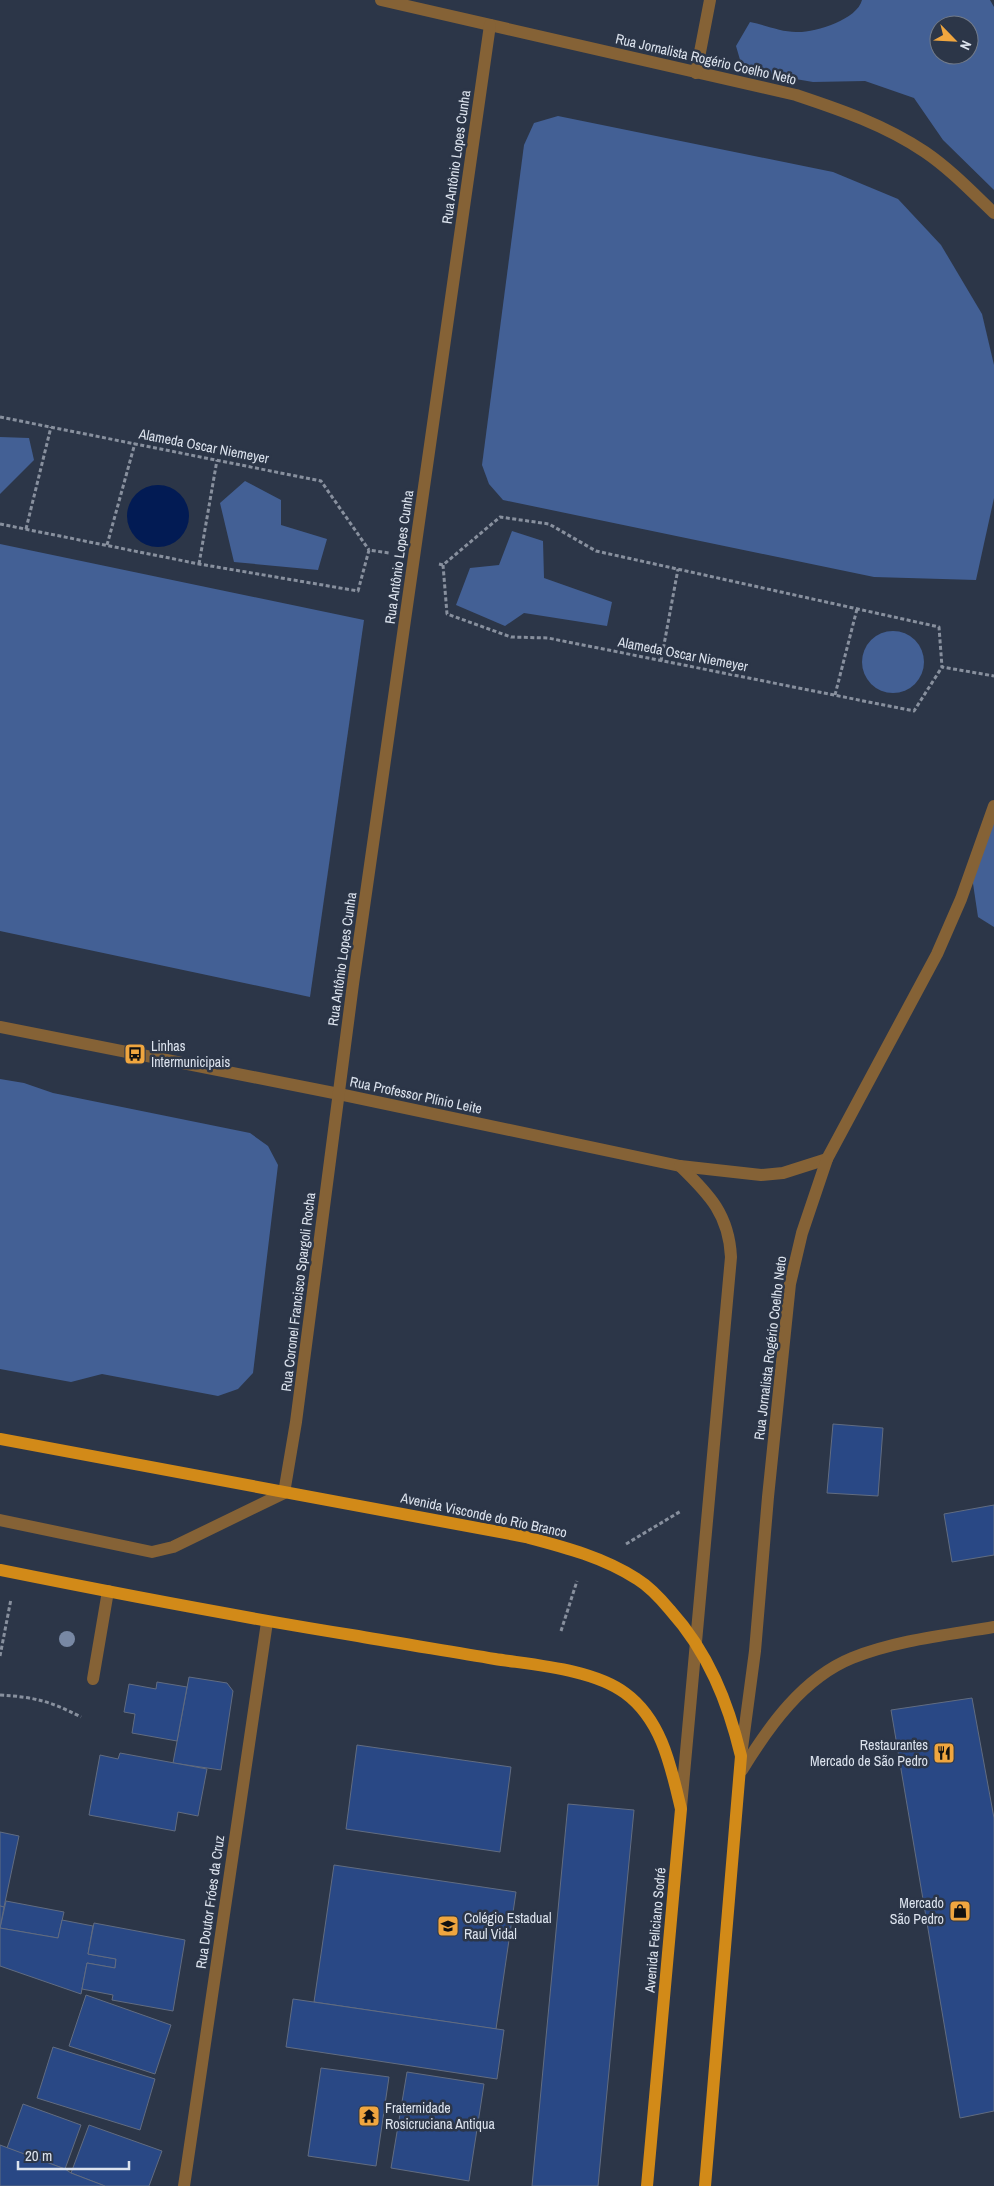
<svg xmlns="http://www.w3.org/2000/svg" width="994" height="2186" font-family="'Archivo Narrow',sans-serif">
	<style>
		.green { fill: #436095; fill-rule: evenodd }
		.water { fill: #021b54 }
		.building { fill: #294885; stroke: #616c81 }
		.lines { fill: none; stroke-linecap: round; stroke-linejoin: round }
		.path { stroke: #88909e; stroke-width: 3; stroke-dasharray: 4 2.5; stroke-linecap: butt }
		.minor { stroke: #856236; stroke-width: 12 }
		.major { stroke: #d28a18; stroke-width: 12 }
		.tree { fill: #7888a4 }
		.labels { text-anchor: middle; stroke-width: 5; stroke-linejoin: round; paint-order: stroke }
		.street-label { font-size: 14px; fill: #dce3ee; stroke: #2c3648 }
		.poi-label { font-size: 14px; fill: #dce3ee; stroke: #2c3648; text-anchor: start }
	</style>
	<rect width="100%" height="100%" fill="#2c3648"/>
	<g class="green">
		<path d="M862 0H990L994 7V190L943 140 914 98 865 81 813 82 743 70 736 46 750 22C765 25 781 32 796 32 814 33 857 20 862 0ZM939 25H969V55H939Z"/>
		<polygon points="558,116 833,172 898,199 941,245 982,314 994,365 994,498 976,580 874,577 503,500 489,484 482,465 524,145 534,123"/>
		<polygon points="0,437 29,438 34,460 0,494"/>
		<polygon points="245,481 281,500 281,525 327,539 318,570 234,562 220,503"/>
		<polygon points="512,531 543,541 544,578 612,602 607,626 524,613 505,626 456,605 470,568 499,565"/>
		<polygon points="0,544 364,620 310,997 0,931"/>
		<circle cx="893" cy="662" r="31"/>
		<polygon points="994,813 994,927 978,917 971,870"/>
		<polygon points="0,1079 24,1083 53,1093 250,1133 268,1146 278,1165 253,1373 238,1389 218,1396 102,1374 71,1382 0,1369"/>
	</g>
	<circle class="water" cx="158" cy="516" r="31"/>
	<g class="building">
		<polygon points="833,1424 883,1428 878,1496 827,1493"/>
		<polygon points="994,1505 994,1555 952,1562 944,1514"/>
		<polygon points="189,1677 227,1683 233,1691 221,1770 173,1763"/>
		<polygon points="157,1682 187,1687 177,1741 132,1733 135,1714 124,1712 129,1684 156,1689"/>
		<polygon points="972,1698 994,1818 994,2111 960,2118 891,1710"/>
		<polygon points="357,1745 511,1767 500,1852 346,1829"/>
		<polygon points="120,1753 207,1769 198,1816 178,1812 175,1831 89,1815 100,1755 118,1759"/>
		<polygon points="568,1804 634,1810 598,2186 532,2186"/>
		<polygon points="0,1832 19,1836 4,1907 0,1906"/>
		<polygon points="334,1865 516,1892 496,2029 314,2002"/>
		<polygon points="6,1901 64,1912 58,1938 0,1928"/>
		<polygon points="0,1906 4,1907 0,1928"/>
		<polygon points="62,1920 93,1926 88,1954 116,1959 115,1968 87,1963 81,1994 0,1966 0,1928 58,1938"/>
		<polygon points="94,1923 185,1940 173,2011 112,2000 113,1995 82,1989 87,1963 115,1968 116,1959 88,1954"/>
		<polygon points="86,1995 171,2025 155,2074 69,2046"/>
		<polygon points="293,1999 504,2030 497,2079 286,2047"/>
		<polygon points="53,2047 155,2079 140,2130 37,2098"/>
		<polygon points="321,2068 389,2077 376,2166 308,2156"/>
		<polygon points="407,2072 484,2084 469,2181 391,2168"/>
		<polygon points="23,2104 81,2125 65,2169 7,2148"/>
		<polygon points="89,2125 162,2151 149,2186 105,2186 71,2173"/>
		<polygon points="0,2145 65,2169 71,2173 105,2186 0,2186"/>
	</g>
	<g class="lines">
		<g class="path">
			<polyline points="0,417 321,481 369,550"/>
			<polyline points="0,524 199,564 358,591 369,550 389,553"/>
			<polyline points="26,529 51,427"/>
			<polyline points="107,545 135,443"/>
			<polyline points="199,564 217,460"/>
			<polyline points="439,564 443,565 500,517 549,524 596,551 939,627 942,667 994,676"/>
			<polyline points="443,565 447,614 511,637 548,638 914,711 942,667"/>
			<polyline points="661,661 678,569"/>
			<polyline points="835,695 857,609"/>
			<polyline points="626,1544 681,1511"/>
			<polyline points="561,1631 577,1581"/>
			<polyline points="0,1656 11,1599"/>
			<path d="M0 1695C34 1697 50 1701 81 1717"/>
		</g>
		<g class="minor">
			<path d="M381 0 796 95C841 110 885 125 925 152 950 169 972 192 994 213"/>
			<polyline points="696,73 710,0"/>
			<polyline points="0,1027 339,1094 680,1166 761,1175 783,1173 827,1159"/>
			<path d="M680 1166C710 1195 729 1215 731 1257L681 1807"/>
			<polyline points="0,1520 152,1552 173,1547 284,1493 296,1422 353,984 490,25"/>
			<polyline points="93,1679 108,1591"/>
			<polyline points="741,1756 755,1651 768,1497 790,1284 802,1233 827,1159 937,954 961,899 994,806"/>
			<path d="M742 1770C769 1726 803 1678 852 1658 897 1640 947 1635 994 1627"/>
			<polyline points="184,2186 267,1622"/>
		</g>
		<g class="major">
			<path d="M0 1439 526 1537C564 1547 603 1557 637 1579 650 1587 660 1598 670 1610 708 1652 728 1702 741 1756L705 2186"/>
			<path d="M0 1570C119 1594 238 1617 358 1636 403 1644 449 1651 495 1659 534 1665 593 1669 625 1693 662 1720 671 1767 681 1809L647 2186"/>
		</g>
	</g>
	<circle class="tree" cx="67" cy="1639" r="8"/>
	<defs>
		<g id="bus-square" transform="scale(1.125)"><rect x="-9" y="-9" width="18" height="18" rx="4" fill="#f0a63f" stroke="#2c3648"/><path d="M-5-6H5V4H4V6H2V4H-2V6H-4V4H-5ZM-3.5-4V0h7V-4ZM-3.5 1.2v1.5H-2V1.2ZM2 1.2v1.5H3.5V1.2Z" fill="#111"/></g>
		<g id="restaurant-square" transform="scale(1.125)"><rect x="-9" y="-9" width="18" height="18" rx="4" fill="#f0a63f" stroke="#2c3648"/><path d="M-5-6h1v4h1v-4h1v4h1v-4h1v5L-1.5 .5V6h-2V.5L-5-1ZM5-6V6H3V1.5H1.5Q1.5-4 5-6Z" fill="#111"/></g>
		<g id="shop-square" transform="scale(1.125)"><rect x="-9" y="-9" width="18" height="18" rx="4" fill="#f0a63f" stroke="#2c3648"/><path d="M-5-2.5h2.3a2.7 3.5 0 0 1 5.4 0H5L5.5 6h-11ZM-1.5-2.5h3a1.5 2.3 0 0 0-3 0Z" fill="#111"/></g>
		<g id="school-square" transform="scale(1.125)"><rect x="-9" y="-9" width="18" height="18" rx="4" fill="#f0a63f" stroke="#2c3648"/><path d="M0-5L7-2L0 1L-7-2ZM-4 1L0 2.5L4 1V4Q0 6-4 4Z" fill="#111"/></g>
		<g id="temple-square" transform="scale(1.125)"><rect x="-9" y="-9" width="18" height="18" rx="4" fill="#f0a63f" stroke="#2c3648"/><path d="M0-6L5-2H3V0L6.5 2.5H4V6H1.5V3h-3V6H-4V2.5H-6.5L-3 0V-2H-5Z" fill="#111"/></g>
	</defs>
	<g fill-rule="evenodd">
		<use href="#bus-square" x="135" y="1054"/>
		<use href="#restaurant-square" x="944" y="1753"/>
		<use href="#shop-square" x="960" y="1911"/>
		<use href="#school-square" x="448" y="1926"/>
		<use href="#temple-square" x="369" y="2116"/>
	</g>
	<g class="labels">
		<g class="street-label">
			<text transform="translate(706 59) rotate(13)" y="5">Rua Jornalista Rogério Coelho Neto</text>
			<text transform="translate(456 157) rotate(-82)" y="5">Rua Antônio Lopes Cunha</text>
			<text transform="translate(204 446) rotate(11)" y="5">Alameda Oscar Niemeyer</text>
			<text transform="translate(399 557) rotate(-82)" y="5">Rua Antônio Lopes Cunha</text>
			<text transform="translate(683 654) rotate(11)" y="5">Alameda Oscar Niemeyer</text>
			<text transform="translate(342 959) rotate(-82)" y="5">Rua Antônio Lopes Cunha</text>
			<text transform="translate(416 1095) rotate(12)" y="5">Rua Professor Plínio Leite</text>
			<text transform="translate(298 1292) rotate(-83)" y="5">Rua Coronel Francisco Spargoli Rocha</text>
			<text transform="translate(770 1348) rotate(-83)" y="5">Rua Jornalista Rogério Coelho Neto</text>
			<text transform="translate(484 1515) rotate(12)" y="5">Avenida Visconde do Rio Branco</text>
			<text transform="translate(210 1902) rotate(-82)" y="5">Rua Doutor Fróes da Cruz</text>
			<text transform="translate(655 1930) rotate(-85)" y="5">Avenida Feliciano Sodré</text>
		</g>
		<g class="poi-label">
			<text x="151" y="1051">Linhas<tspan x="151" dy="16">Intermunicipais</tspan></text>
			<text x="928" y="1750" text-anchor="end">Restaurantes<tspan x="928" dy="16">Mercado de São Pedro</tspan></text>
			<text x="944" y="1908" text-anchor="end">Mercado<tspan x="944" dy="16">São Pedro</tspan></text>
			<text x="464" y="1923">Colégio Estadual<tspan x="464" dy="16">Raul Vidal</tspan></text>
			<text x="385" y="2113">Fraternidade<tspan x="385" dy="16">Rosicruciana Antiqua</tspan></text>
		</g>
	</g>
	<g transform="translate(954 40) rotate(114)"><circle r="24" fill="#2c3648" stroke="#727b8a"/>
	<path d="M0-4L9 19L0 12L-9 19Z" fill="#f0a63f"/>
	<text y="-8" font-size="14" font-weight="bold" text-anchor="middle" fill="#dce3ee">N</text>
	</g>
	<path d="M18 2161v8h111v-8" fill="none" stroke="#dce3ee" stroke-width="2.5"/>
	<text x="25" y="2161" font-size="15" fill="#dce3ee" stroke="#2c3648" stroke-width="4" paint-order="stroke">20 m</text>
</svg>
